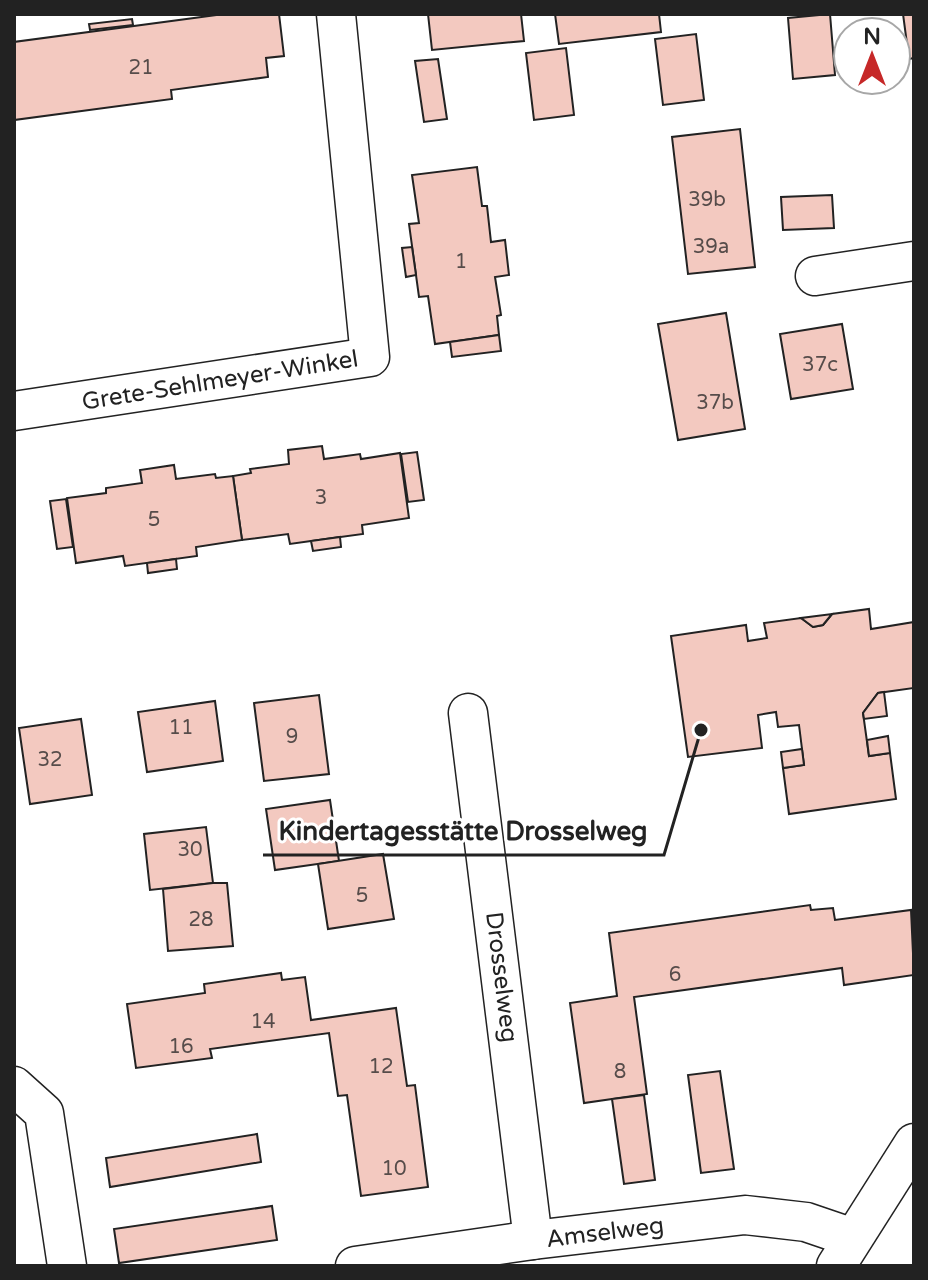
<svg xmlns="http://www.w3.org/2000/svg" width="928" height="1280" font-family="'Varela Round',sans-serif">
	<style>
		.building { fill: #f3c9c0; stroke: #222; stroke-width: 2 }
		.lines { fill: none; stroke-linecap: round; stroke-linejoin: round }
		.minor-casing { stroke: #222; stroke-width: 41 }
		.minor { stroke: #fff; stroke-width: 38 }
		.labels { text-anchor: middle; stroke-width: 6; stroke-linejoin: round; paint-order: stroke }
		.number-label { font-size: 20px; fill: #564c4a }
		.street-label { font-size: 24px; fill: #222; stroke: #fff }
		.leader { fill: none; stroke: #222; stroke-width: 3 }
		.callout-dot { fill: #222; stroke: #fff; stroke-width: 3 }
		.callout-label { font-size: 26px; text-anchor: middle; font-weight: bold; fill: #222; stroke: #fff; stroke-width: 6; stroke-linejoin: round; paint-order: stroke }
	</style>
	<rect width="100%" height="100%" fill="#fff"/>
	<g class="building">
		<polygon points="224,14 279,14 284,56 266,58 268,77 171,90 172,99 14,120 14,42"/>
		<polygon points="428,14 521,14 524,41 432,50"/>
		<polygon points="555,14 659,14 661,32 559,44"/>
		<polygon points="830,14 835,75 793,79 788,18"/>
		<polygon points="903,14 914,14 914,58 909,59"/>
		<polygon points="132,19 133,25 90,30 89,24"/>
		<polygon points="696,34 704,100 663,105 655,39"/>
		<polygon points="566,48 574,115 534,120 526,53"/>
		<polygon points="438,59 447,119 424,122 415,61"/>
		<polygon points="740,129 755,267 688,274 672,137"/>
		<polygon points="477,167 482,206 487,206 491,242 505,240 509,275 495,277 501,315 497,316 499,335 435,344 428,296 419,297 409,224 419,223 412,175"/>
		<polygon points="832,195 834,228 783,230 781,197"/>
		<polygon points="412,247 416,275 406,277 402,248"/>
		<polygon points="726,313 745,429 678,440 658,324"/>
		<polygon points="842,324 853,389 791,399 780,334"/>
		<polygon points="499,335 501,351 452,357 450,342"/>
		<polygon points="322,446 324,459 360,454 361,459 400,453 409,518 362,525 363,534 311,541 290,544 288,534 242,540 233,476 251,473 250,469 289,464 288,450"/>
		<polygon points="417,452 424,500 408,502 401,454"/>
		<polygon points="174,465 176,479 215,474 216,478 233,476 242,540 196,547 197,556 125,566 123,556 76,563 67,498 106,493 106,488 142,483 140,470"/>
		<polygon points="66,499 73,547 57,549 50,501"/>
		<polygon points="340,537 341,547 313,551 311,541"/>
		<polygon points="176,559 177,569 148,573 147,563"/>
		<polygon points="869,609 871,629 914,622 914,688 878,693 863,713 869,756 890,753 896,799 789,814 783,768 804,765 799,725 778,727 776,712 758,715 762,748 688,757 671,636 746,625 748,641 767,638 764,623 801,618 813,627 823,625 832,614"/>
		<polygon points="832,614 823,625 813,627 801,618"/>
		<polygon points="884,692 887,716 864,719 863,713 878,693"/>
		<polygon points="319,695 329,774 264,781 254,703"/>
		<polygon points="215,701 223,761 147,772 138,712"/>
		<polygon points="81,719 92,795 30,804 19,728"/>
		<polygon points="888,736 890,753 869,756 867,740"/>
		<polygon points="802,749 804,765 783,768 781,752"/>
		<polygon points="330,800 339,861 275,870 266,809"/>
		<polygon points="206,827 213,883 150,890 144,834"/>
		<polygon points="383,854 394,919 328,929 318,864"/>
		<polygon points="213,883 227,883 233,946 168,951 163,889"/>
		<polygon points="810,905 811,910 833,908 835,920 911,910 914,975 844,985 842,968 634,997 647,1094 584,1103 570,1003 617,996 609,933"/>
		<polygon points="281,973 282,980 305,977 311,1020 396,1008 407,1086 415,1085 428,1187 361,1196 347,1095 338,1096 329,1033 210,1049 212,1058 136,1068 127,1004 205,993 204,984"/>
		<polygon points="720,1071 734,1169 701,1173 688,1075"/>
		<polygon points="644,1095 655,1180 624,1184 612,1099"/>
		<polygon points="257,1134 261,1162 110,1187 106,1158"/>
		<polygon points="272,1206 277,1240 119,1263 114,1229"/>
	</g>
	<g class="lines">
		<g class="minor-casing">
			<g id="minor">
				<polyline points="815,276 914,261"/>
				<polyline points="14,411 370,357 336,14"/>
				<polyline points="468,713 533,1240"/>
				<polyline points="14,1086 44,1113 67,1266"/>
				<polyline points="355,1266 533,1240 745,1215 806,1222 853,1238"/>
				<polyline points="836,1266 914,1143"/>
			</g>
		</g>
		<use href="#minor" class="minor"/>
	</g>
	<g class="labels">
		<g class="number-label">
			<text x="141" y="74">21</text>
			<text x="707" y="206">39b</text>
			<text x="711" y="253">39a</text>
			<text x="461" y="268">1</text>
			<text x="820" y="371">37c</text>
			<text x="715" y="409">37b</text>
			<text x="321" y="504">3</text>
			<text x="154" y="526">5</text>
			<text x="181" y="734">11</text>
			<text x="292" y="743">9</text>
			<text x="50" y="766">32</text>
			<text x="190" y="856">30</text>
			<text x="362" y="902">5</text>
			<text x="201" y="926">28</text>
			<text x="675" y="981">6</text>
			<text x="263" y="1028">14</text>
			<text x="181" y="1053">16</text>
			<text x="381" y="1073">12</text>
			<text x="620" y="1078">8</text>
			<text x="394" y="1175">10</text>
		</g>
		<g class="street-label">
			<text transform="translate(220 380) rotate(-9)" y="8">Grete-Sehlmeyer-Winkel</text>
			<text transform="translate(502 977) rotate(83)" y="8">Drosselweg</text>
			<text transform="translate(605 1232) rotate(-7)" y="8">Amselweg</text>
		</g>
	</g>
	<path class="leader" d="M701 730L664 855H263"/>
	<circle class="callout-dot" cx="701" cy="730" r="8"/>
	<g class="callout-label">
		<text x="463" y="840">Kindertagesstätte Drosselweg</text>
	</g>
	<rect width="928" height="1280" fill="none" stroke="#222222" stroke-width="32"/>
	<g transform="translate(872 56)"><circle r="38" fill="#ffffff" stroke="#a7a7a7" stroke-width="2"/>
	<path d="M0-6L14 30L0 20L-14 30Z" fill="#c62828"/>
	<text y="-12" font-size="22" font-weight="bold" text-anchor="middle" fill="#222222">N</text>
	</g>
</svg>
